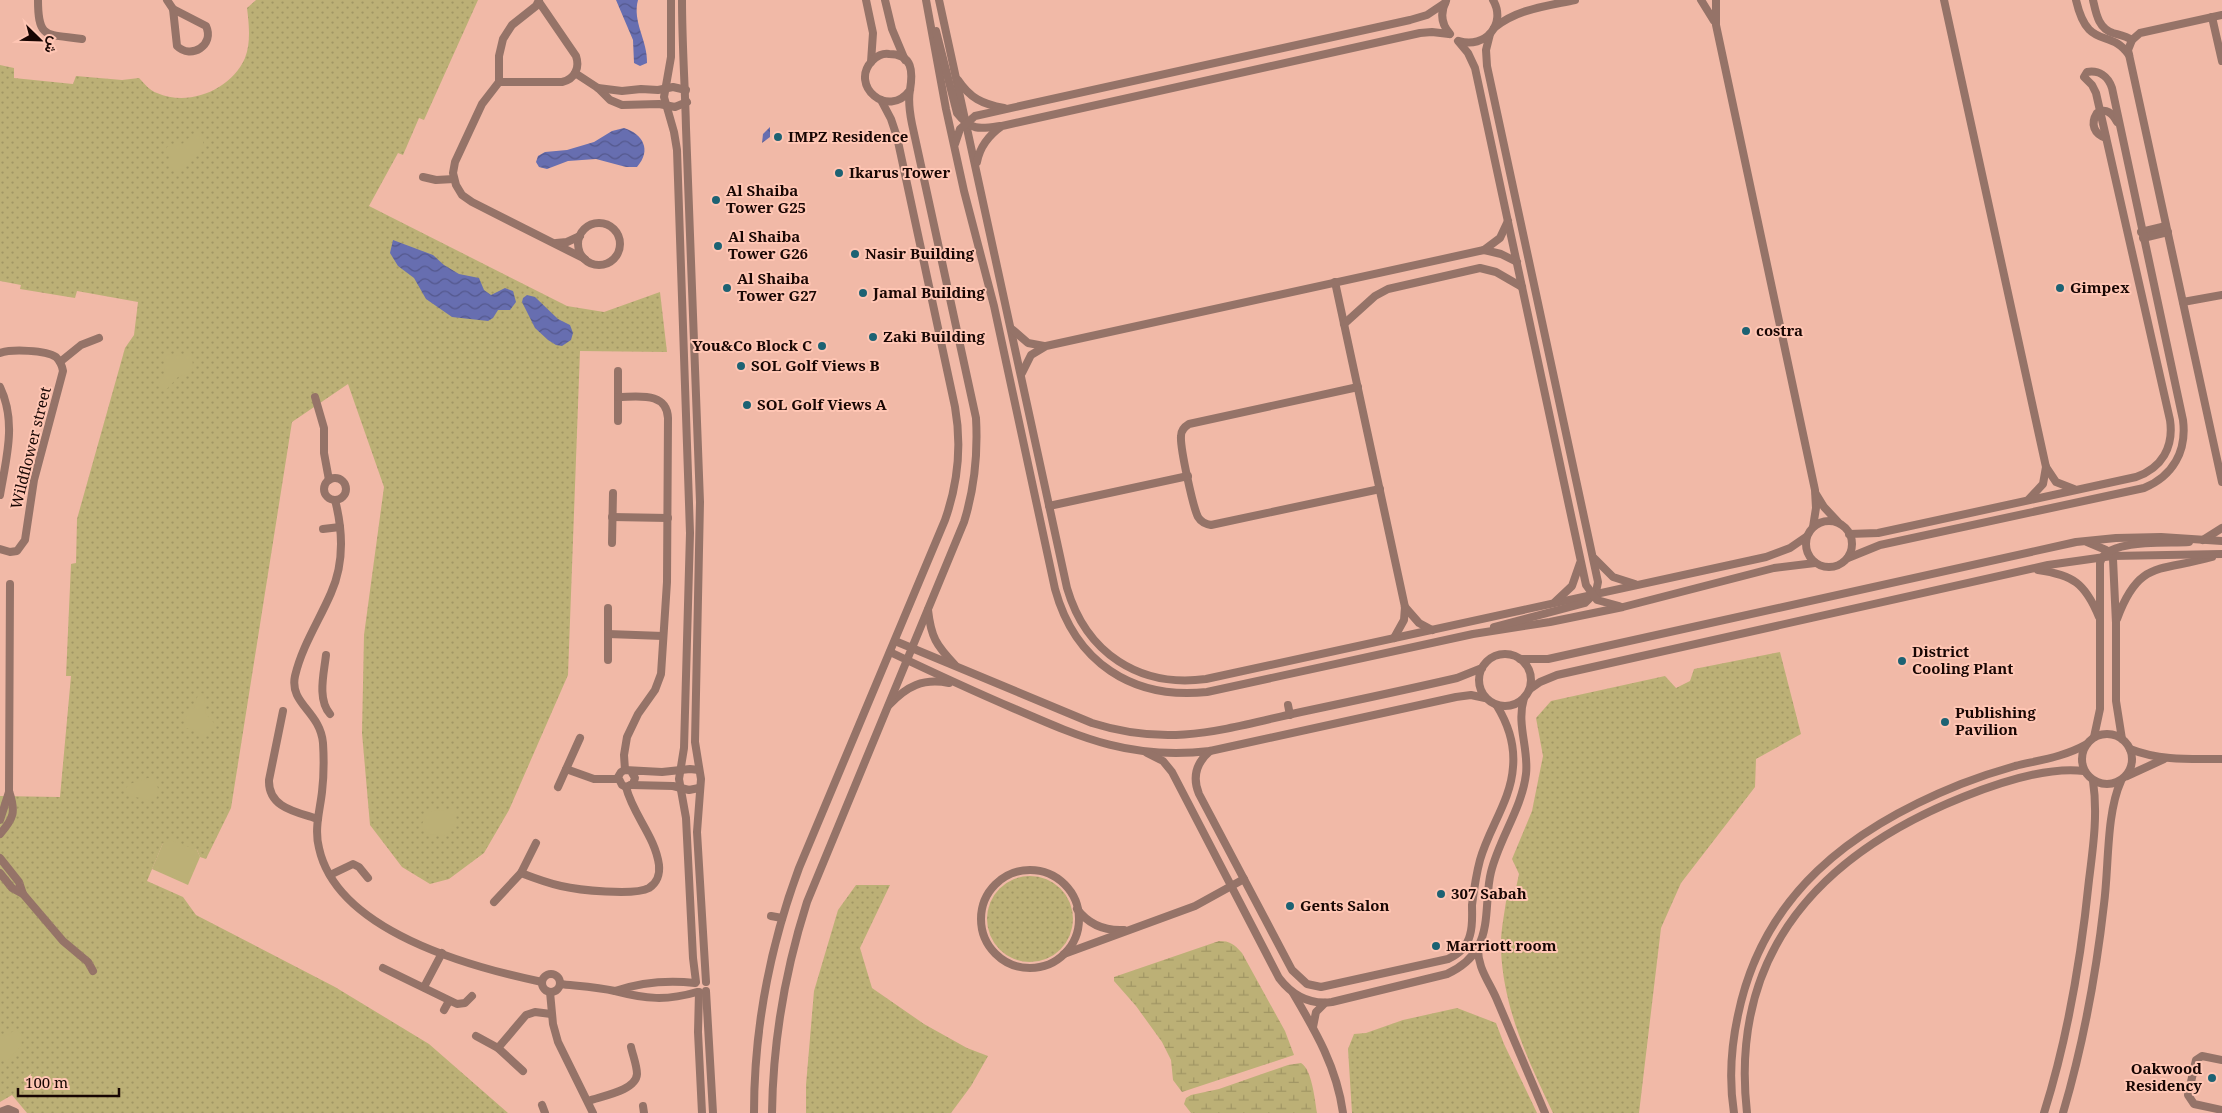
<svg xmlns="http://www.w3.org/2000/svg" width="2222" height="1113" font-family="'Noto Serif',Vazirmatn,serif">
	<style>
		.grass { fill: url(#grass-dots) }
		.wetland { fill: url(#wetland-marsh) }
		.garden { fill: #bcb076 }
		.water { fill: url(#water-waves) }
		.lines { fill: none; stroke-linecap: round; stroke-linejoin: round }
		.minor { stroke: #957368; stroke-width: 8 }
		.poi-dot { fill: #1d6273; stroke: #ffc6b4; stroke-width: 2 }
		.labels { text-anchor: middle; stroke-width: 4; stroke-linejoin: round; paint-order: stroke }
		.poi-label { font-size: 15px; font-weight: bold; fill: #180603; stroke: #ffc6b4; text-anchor: start }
		.street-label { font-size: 15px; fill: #180603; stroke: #ffc6b4 }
	</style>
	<defs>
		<pattern id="grass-dots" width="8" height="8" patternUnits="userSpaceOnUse" patternTransform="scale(1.25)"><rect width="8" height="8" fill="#bcb076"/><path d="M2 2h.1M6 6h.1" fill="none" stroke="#a19664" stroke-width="1.8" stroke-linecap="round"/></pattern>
		<pattern id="wetland-marsh" width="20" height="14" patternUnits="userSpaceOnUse" patternTransform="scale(1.25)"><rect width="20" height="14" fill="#bcb076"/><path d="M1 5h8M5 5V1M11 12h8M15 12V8" fill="none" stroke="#a19664"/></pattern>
		<pattern id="water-waves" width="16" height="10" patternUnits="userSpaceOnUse" patternTransform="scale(1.25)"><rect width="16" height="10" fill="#676eb0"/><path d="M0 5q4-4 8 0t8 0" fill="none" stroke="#54588d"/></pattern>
	</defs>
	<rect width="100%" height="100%" fill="#f1b9a7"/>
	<g class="grass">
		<path d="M256 0H478L424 120 419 118 403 155 398 153 369 206 567 306 604 312 660 292 667 352 580 351 568 675 509 810 484 853 449 879 430 884 402 867 370 825 362 733 364 635 384 487 348 384 292 422 231 808 206 859 200 857 197 850 163 843 147 881 183 897 196 915 335 987 429 1044 508 1113H27L12 1095 0 1102V796L60 797 71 676H66L71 564 76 563 77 519 125 348 134 335 138 302 77 291 75 298 20 289 21 285 0 281V65L14 68V78L73 84 76 76 122 80 139 78C144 83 150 91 157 93 189 107 231 90 245 58 251 42 249 25 247 8Z"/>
		<path d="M1780 652 1801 734 1756 759 1755 787 1681 883 1661 928 1639 1113H1553C1528 1060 1504 1010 1501 951 1500 932 1505 912 1507 894L1516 888 1519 874 1512 859 1532 811 1543 756 1536 718 1551 701 1665 676 1676 688 1690 681 1694 669Z"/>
		<circle cx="1030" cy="919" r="43"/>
		<polygon points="856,885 890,885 860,948 872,988 924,1024 967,1048 988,1056 971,1086 951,1113 806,1113 806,1085 814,991 838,910"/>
		<polygon points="1457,1008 1496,1023 1504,1044 1537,1113 1352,1113 1348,1049 1354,1034 1366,1033 1403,1020"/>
	</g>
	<g class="wetland">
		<path d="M1219 941C1230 941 1234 944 1242 953L1285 1031 1294 1055 1182 1092 1173 1080 1171 1060 1162 1042 1136 1006 1114 981V977Z"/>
		<path d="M1301 1063C1312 1069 1315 1101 1317 1113H1191L1184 1104 1186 1098 1191 1095 1219 1089 1288 1065Z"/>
	</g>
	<g class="garden">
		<polygon points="191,136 199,136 203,141 203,151 179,171 174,171 171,167 171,157 166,148 170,145 182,144"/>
		<path d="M189 352 192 354 193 368 191 373 178 377 166 390 158 386C159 381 165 376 165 370 165 362 161 361 168 354L178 356Z"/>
		<path d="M200 693 204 694 206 714 215 724 212 730 202 738 196 730 185 728C182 718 187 715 193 709 197 705 195 698 200 693Z"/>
		<path d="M148 778 154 780 158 788 157 797 153 801 131 796 125 790C128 782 140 781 148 778Z"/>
		<path d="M452 808 455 810C459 821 453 830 444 836L427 834 422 824 426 816 433 810 442 811Z"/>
		<polygon points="170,840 197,850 200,857 188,885 152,869 163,843"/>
		<polygon points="16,1029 22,1035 21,1046 8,1060 0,1061 0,1036 9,1034"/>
	</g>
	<g class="water">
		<path d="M616 0H638C632 22 648 41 647 63L640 66 634 63 633 40Z"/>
		<polygon points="770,127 770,137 762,143 763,134"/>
		<path d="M624 128C643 134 652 150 637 167H626L596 159 568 161 547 169 539 167 536 162 538 156 545 152 567 150 594 142 612 131Z"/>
		<polygon points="393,240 433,255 444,265 459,274 479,278 484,290 491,295 505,288 513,291 516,302 510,310 498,310 493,318 488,321 452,317 426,299 414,278 398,266 390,253"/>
		<polygon points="527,295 535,297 558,319 570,325 573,333 571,340 562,346 556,345 548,340 535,328 522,302 523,298"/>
	</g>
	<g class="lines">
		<g class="minor">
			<path d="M38 0C38 40 47 34 82 39"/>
			<polyline points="167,0 173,9"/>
			<polyline points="539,0 536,6 512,25 503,39 499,56 499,82 482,104 455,162 453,173 456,185 462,195 472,202 585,259"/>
			<polyline points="671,0 671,57 664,97 674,132 677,150 690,533 684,748 679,779 686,818 693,958 696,982"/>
			<path d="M682 0C682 43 685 85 686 128L700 502 695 742 701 779 697 832 706 982"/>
			<polyline points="866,0 873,33 871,62"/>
			<polyline points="885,0 892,29 905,60"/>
			<path d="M926 0 946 109 964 191 994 306 1055 589C1075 662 1132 700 1207 692L1473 634 1550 622 1623 607 1774 568 1815 563"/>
			<path d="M939 0 1067 588C1086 653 1139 688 1206 679L1766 557 1790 548 1806 537"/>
			<polyline points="1701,0 1714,21"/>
			<polyline points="1716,0 1716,25 1815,490 1816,508 1813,527"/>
			<polyline points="1944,0 2046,467 2056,482 2074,489"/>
			<path d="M2076 0C2088 52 2110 27 2129 55"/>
			<path d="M2093 0C2096 13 2098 28 2113 33 2120 35 2126 36 2132 40"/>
			<path d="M1446 1C1440 13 1441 24 1450 34"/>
			<path d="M173 9 206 26C215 45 191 60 177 46Z"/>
			<polyline points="2222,15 2140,33 2132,40 2128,50 2222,482"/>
			<polyline points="2212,17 2222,61"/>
			<path d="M1494 28C1517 9 1547 6 1575 0"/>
			<path d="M936 31 957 113C971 131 980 129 1000 126"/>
			<polyline points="1490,34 1486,50 1487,66 1598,582 1596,592 1585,603 1494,627"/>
			<polyline points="1458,41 1468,53 1475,68 1586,585 1597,600 1619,606"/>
			<path d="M1459 41C1485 49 1507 24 1493 0"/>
			<polyline points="575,73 598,88 610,100 622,105 659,104 675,107 687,102"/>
			<path d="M958 80C970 98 982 104 1004 108"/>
			<path d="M499 82H562C575 79 580 68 576 56L539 2"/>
			<polyline points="598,88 622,91 641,89 658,90 673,87 686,90"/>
			<path d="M2106 138C2094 134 2090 124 2097 113 2106 107 2113 114 2117 122"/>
			<polyline points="955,144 960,129 975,116 1410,20 1427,15 1445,3"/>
			<path d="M977 162C980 146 989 135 1002 126L1420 33 1432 32 1449 34"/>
			<polyline points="423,177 436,180 454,179"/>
			<circle cx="599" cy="244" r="21"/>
			<polyline points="2141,232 2166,226"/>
			<polyline points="2143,238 2168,232"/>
			<polyline points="556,243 567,242 580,236"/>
			<polyline points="1484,250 1501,254 1517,262"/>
			<polyline points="1335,282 1405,607 1404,620 1394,638"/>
			<polyline points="2183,302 2222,295"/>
			<polyline points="1344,324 1375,296 1388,289 1480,268 1496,272 1522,287"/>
			<polyline points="1013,330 1028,343 1044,346"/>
			<path d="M0 353C11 349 46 350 56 357 60 361 62 365 63 371L34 480 25 540 17 551 10 552 0 549"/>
			<polyline points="60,362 81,345 99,338"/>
			<polyline points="618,371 618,421"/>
			<polyline points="1022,373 1031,355 1046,346 1484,250 1500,238 1508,221"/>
			<path d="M0 387C17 422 6 459 0 495"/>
			<path d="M1358 387 1189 424C1184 427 1181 430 1181 436 1180 448 1193 507 1198 517 1201 522 1205 524 1211 525L1380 489"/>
			<polyline points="315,397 324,428 324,453 329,480"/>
			<path d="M618 397C637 397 667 391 668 418L667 582 661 674 655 690 638 714 627 737 624 755 625 770"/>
			<circle cx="335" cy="489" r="11"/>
			<polyline points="1816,494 1824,507 1838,522"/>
			<polyline points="2029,499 2043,484 2046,467"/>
			<path d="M335 500C343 531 344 564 331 593 319 621 302 646 295 676 289 704 320 711 323 743 324 759 324 775 322 792 320 810 314 829 319 848 337 931 470 967 542 982"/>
			<polyline points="1049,506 1188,476"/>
			<polyline points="612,517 668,518"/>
			<circle cx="1829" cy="544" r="23"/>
			<polyline points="323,529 340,527"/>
			<polyline points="2203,540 2222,528"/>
			<polyline points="2087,542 2106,550 2113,559 2116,623 2116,701 2122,739"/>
			<polyline points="612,543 613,493"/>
			<path d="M1848 558 1880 545 2144 488C2173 476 2187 451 2183 420L2112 88C2108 76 2099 70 2087 72L2084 77 2092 85 2096 93 2170 420C2174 447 2162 468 2136 477L1878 533 1849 534"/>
			<polyline points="1595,559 1613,577 1635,584"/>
			<path d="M2038 570C2073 575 2085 583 2099 617"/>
			<polyline points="1555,602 1572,586 1580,563"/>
			<polyline points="1405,607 1419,623 1432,630"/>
			<polyline points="608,608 608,660"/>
			<path d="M928 610C931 637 936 645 955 665"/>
			<path d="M2117 619C2139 559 2160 572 2212 557"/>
			<polyline points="608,634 663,636"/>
			<path d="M895 641 1092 723C1171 748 1224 729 1301 712 1353 701 1405 690 1457 678L1482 668"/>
			<path d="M890 652C932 672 973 691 1015 709 1084 739 1132 760 1210 751L1456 697 1471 695 1485 698"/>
			<circle cx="1505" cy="680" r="26"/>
			<path d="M326 655C324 673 317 699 330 714"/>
			<polyline points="1520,659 1548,659 2076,542 2116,538 2161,537 2222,541"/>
			<polyline points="1530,689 1540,682 1557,675 2048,565 2112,556 2222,554"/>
			<path d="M889 705C907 686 923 678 949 683"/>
			<polyline points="1288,705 1290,715"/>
			<path d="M283 711 269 780C268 808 297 812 318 819"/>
			<circle cx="2107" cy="759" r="25"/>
			<path d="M2094 737 2100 709V563C2105 538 2168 544 2189 542"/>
			<path d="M2130 749C2160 761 2191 759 2222 759"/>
			<path d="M1210 751C1196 763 1192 777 1199 794L1292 970 1307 984 1321 987 1448 959C1459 954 1467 947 1470 935 1473 925 1472 915 1472 905 1474 889 1476 875 1480 860 1489 828 1511 800 1513 767 1515 745 1508 724 1497 706"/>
			<path d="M1147 753 1163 761 1172 772 1279 978C1292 995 1310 1005 1332 1002L1447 974C1460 968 1471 960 1478 947 1490 925 1485 895 1491 872 1499 839 1522 808 1526 774 1529 749 1516 724 1524 698"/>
			<polyline points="566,769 594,779 618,779"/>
			<polyline points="631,771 635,778 633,784 626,787 622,785 618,777 621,772 625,770 662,772 690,769 699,770"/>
			<polyline points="2127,776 2164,759"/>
			<polyline points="631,785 673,786 689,790 699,788"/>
			<polyline points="558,787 580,738"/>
			<polyline points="0,820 9,792"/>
			<path d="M0 834C14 818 16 812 9 791L10 584"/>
			<polyline points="0,858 19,882 23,894 63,941 88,962 93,971"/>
			<circle cx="1030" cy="919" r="49"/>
			<polyline points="0,873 12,888 23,894"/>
			<path d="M521 873C534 878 547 883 561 886 578 890 634 896 649 888 657 883 660 874 659 865 655 836 633 815 626 787"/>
			<polyline points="330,875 353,864 359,867 368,878"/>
			<polyline points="494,902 521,873 536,843"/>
			<path d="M1077 909C1089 925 1105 931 1124 930"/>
			<polyline points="771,916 782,918"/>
			<path d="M1478 946C1477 968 1489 981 1497 1000 1513 1037 1529 1075 1545 1113"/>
			<polyline points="1064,954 1195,906 1244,879"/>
			<polyline points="383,968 457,1004 465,1003 472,996"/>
			<circle cx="551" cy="983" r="9"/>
			<path d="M560 984C578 986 598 987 615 991 646 999 666 1001 697 992"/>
			<polyline points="424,987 442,953"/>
			<path d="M615 991C642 982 668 980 695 983"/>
			<polyline points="706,991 713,1113"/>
			<polyline points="550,992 553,1024 558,1042 593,1113"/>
			<polyline points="699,992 698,1032 702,1113"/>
			<path d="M1293 993C1316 1032 1337 1068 1343 1113"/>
			<polyline points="444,1010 449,1001"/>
			<polyline points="1313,1027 1316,1012 1325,1003"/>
			<polyline points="476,1036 498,1048 523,1071"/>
			<polyline points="498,1048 526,1015 535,1012 551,1014"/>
			<polyline points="2222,1060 2202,1056 2196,1060 2188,1095 2194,1104 2222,1110"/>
			<path d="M588 1101C601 1096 636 1091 637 1074 637 1066 633 1056 631 1047"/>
			<polyline points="542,1105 545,1113"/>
			<polyline points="643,1106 644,1113"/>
			<polyline points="0,1112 8,1109 15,1112"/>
			<path d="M754 1113C754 1029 770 946 799 868L945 520C958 483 962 446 955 407L897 137 891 119 881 100"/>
			<path d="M772 1113C773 1040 785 971 807 902L964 522C975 487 978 454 976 418L912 124C910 114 908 100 910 90 913 72 913 54 889 54 883 53 876 56 872 61 849 85 888 120 910 90"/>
			<path d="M1734 1113C1729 1081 1731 1047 1738 1015 1763 894 1851 828 1961 784 1979 777 1997 771 2015 766 2040 760 2064 757 2087 744"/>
			<path d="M1747 1113C1729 952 1821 854 1963 797 1998 783 2047 766 2084 771"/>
			<path d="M2044 1113C2068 1037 2081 959 2089 880 2093 848 2098 814 2093 781"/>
			<path d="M2063 1113C2083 1045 2096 975 2104 904 2109 867 2106 814 2121 781"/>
		</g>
	</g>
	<g class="poi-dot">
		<circle cx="778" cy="137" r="5"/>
		<circle cx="839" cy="173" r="5"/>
		<circle cx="716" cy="200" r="5"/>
		<circle cx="718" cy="246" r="5"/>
		<circle cx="855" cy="254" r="5"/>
		<circle cx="727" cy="288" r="5"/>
		<circle cx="2060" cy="288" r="5"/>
		<circle cx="863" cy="293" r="5"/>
		<circle cx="1746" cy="331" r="5"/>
		<circle cx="873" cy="337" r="5"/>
		<circle cx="822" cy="346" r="5"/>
		<circle cx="741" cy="366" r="5"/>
		<circle cx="747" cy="405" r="5"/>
		<circle cx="1902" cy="661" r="5"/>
		<circle cx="1945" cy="722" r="5"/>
		<circle cx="1441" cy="894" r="5"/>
		<circle cx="1290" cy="906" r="5"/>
		<circle cx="1436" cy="946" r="5"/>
		<circle cx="2212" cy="1078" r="5"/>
	</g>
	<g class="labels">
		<g class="poi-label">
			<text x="788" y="142">IMPZ Residence</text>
			<text x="849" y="178">Ikarus Tower</text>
			<text x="726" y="196">Al Shaiba<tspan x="726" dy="17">Tower G25</tspan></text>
			<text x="728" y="242">Al Shaiba<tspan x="728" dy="17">Tower G26</tspan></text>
			<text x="865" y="259">Nasir Building</text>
			<text x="737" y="284">Al Shaiba<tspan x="737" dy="17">Tower G27</tspan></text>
			<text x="2070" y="293">Gimpex</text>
			<text x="873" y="298">Jamal Building</text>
			<text x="1756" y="336">costra</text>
			<text x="883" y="342">Zaki Building</text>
			<text x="812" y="351" text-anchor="end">You&amp;Co Block C</text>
			<text x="751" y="371">SOL Golf Views B</text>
			<text x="757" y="410">SOL Golf Views A</text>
			<text x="1912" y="657">District<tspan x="1912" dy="17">Cooling Plant</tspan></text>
			<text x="1955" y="718">Publishing<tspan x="1955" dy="17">Pavilion</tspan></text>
			<text x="1451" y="899">307 Sabah</text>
			<text x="1300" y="911">Gents Salon</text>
			<text x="1446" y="951">Marriott room</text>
			<text x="2202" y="1074" text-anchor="end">Oakwood<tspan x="2202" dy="17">Residency</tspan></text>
		</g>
		<g class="street-label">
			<text transform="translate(31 448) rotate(-76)" y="5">Wildflower street</text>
		</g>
	</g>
	<g transform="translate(40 40) rotate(113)" stroke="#ffc6b4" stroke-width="4" paint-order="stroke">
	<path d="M0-4L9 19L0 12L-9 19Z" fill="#180603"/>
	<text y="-8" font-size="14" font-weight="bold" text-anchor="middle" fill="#180603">ش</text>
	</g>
	<path d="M18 1088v8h101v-8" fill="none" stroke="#180603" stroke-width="2.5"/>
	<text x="25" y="1088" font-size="15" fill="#180603" stroke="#ffc6b4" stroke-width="4" paint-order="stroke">100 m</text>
</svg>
